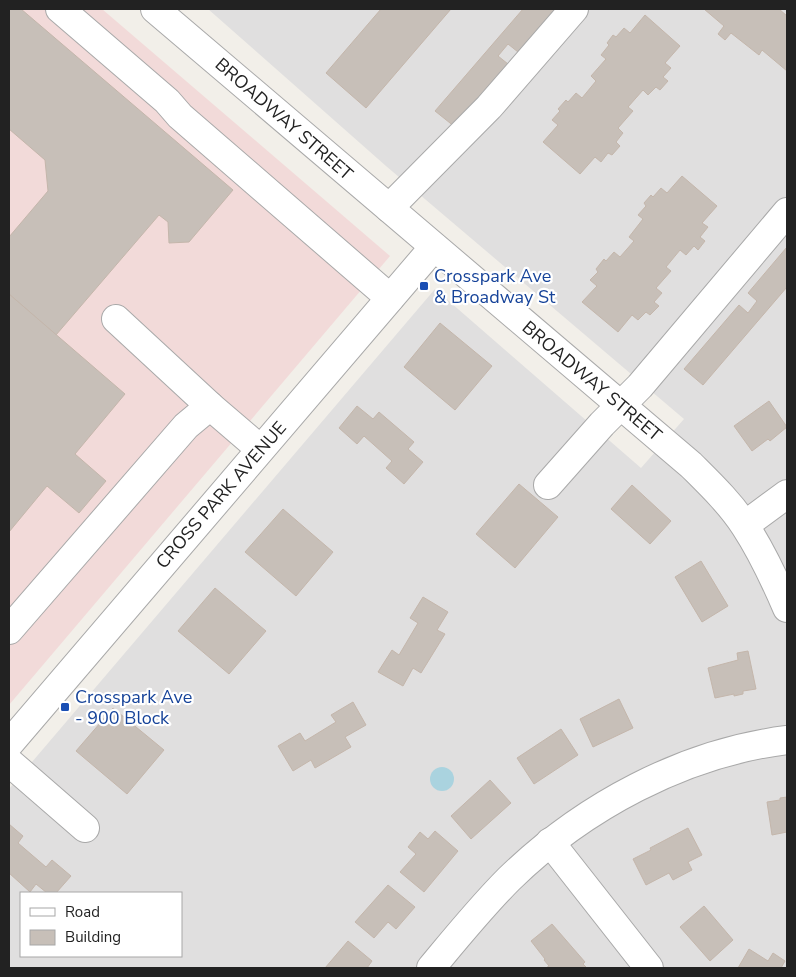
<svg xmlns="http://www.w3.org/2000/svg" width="796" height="977" font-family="'Nunito Sans',sans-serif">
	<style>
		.residential { fill: #e0dfdf; fill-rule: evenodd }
		.commercial { fill: #f2dad9 }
		.water { fill: #aad3df }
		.building { fill: #c7bfb8; stroke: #c4b6ab }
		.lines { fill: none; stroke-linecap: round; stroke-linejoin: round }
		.minor-casing { stroke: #a9a9a9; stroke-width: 30 }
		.minor { stroke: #fff; stroke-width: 28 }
		.transit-dot { fill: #1a4fb4; stroke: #fff; stroke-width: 2 }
		.labels { text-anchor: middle; stroke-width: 4.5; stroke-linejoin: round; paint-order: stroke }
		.street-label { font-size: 18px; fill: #222; stroke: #fff }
		.transit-label { font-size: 18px; fill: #164399; stroke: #fff; text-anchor: start }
	</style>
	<rect width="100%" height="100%" fill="#f2efe9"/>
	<path class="residential" d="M208 9H787V968H9V789L435 289 641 468 684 419 386 166ZM21 893H181V956H21Z"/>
	<polygon class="commercial" points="9,9 102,9 390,256 9,705"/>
	<circle class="water" cx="442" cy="779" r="12"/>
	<g class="building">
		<polygon points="9,9 21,9 233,190 189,242 169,243 168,222 159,215 56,335 9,294 9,237 48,191 45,160 9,129"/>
		<polygon points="381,9 451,9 366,108 326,73"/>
		<polygon points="523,9 556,9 518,52 508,44 498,56 508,64 455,127 435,111"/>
		<polygon points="704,9 779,9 787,16 787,71 762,50 759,55 731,33 725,40 718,34 724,26"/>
		<polygon points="645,15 680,46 665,63 671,68 663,77 668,81 660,90 656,87 648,95 643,90 628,107 633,111 618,128 623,133 616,142 620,146 612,155 608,153 601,162 595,157 580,174 543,142 558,125 552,120 560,111 558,109 566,100 568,102 576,93 582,98 596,81 591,76 606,59 601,55 609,45 607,43 613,35 616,37 624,28 630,33"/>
		<polygon points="682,176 717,206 702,223 708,227 700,237 705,241 698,250 694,246 686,255 680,250 666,267 671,271 656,288 662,293 654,302 659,306 650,315 646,312 638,320 632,315 618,332 582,302 597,286 590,280 598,272 596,269 604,259 606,261 614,252 620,257 634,241 629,237 643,219 638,215 646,206 644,203 651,195 653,197 661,188 667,193"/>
		<polygon points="787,247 787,287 703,385 684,369 739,305 748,313 757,301 748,293"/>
		<polygon points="9,294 125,394 75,454 106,481 79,513 47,486 9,532"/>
		<polygon points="440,323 492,366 455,410 404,367"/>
		<polygon points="769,401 787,427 770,441 768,439 752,451 734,426"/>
		<polygon points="357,406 373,419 379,412 414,442 408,449 423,462 404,484 386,468 392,461 364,436 357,444 339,428"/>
		<polygon points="519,484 558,517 515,568 476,534"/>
		<polygon points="632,485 671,521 650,544 611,509"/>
		<polygon points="283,509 333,552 296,596 245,552"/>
		<polygon points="701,561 728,606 702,622 675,577"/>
		<polygon points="215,588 266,631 229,674 178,631"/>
		<polygon points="423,597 448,612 437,630 445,634 421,673 413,668 403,686 378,672 392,650 399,655 418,623 410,618"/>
		<polygon points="748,651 756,689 743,691 743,694 734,696 734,694 715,698 708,668 738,660 737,653"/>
		<polygon points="619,699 633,728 593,747 580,719"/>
		<polygon points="353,702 366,725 345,737 351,747 315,768 311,760 293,771 278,746 300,733 305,741 336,722 331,715"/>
		<polygon points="113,708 164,750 127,794 76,751"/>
		<polygon points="561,729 578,755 534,784 517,758"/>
		<polygon points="490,780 511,803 471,839 451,816"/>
		<polygon points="787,797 787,832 772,835 767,802 780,800 780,798"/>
		<polygon points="9,824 23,836 18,843 46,867 52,860 71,876 56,893 47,893 36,884 30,892 9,873"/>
		<polygon points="688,828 702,855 688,862 692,870 673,880 669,873 646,885 633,859 651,850 650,848"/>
		<polygon points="435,831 458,851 424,892 400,872 416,854 408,847 420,832 428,839"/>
		<polygon points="388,885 415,907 396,929 388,922 374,938 355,922"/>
		<polygon points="704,906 733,940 710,961 680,927"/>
		<polygon points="552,924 585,962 583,964 587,968 546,968 549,966 544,960 545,959 531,941"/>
		<polygon points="348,941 372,961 367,968 325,968"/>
		<polygon points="749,949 768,961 773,953 785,961 781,968 738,968"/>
	</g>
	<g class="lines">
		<g class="minor-casing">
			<g id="minor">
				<polyline points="60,9 167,101 180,116 390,298"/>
				<path d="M155 9 691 465C710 484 730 503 745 526 762 552 775 580 787 608"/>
				<polyline points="389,208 489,107 574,9"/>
				<polyline points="116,319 210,406"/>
				<polyline points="548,485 602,424 640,386 787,212"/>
				<polyline points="745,525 787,494"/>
				<polyline points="9,630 186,426 210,406 260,449"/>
				<polyline points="9,744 434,247"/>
				<polyline points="9,762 85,828"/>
				<polyline points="550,842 649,968"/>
				<path d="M431 968C456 938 481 907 509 879 583 807 683 753 787 740"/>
			</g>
		</g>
		<use href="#minor" class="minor"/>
	</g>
	<g class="transit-dot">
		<rect x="419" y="281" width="10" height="10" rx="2.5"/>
		<rect x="60" y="702" width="10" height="10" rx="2.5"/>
	</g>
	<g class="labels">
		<g class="street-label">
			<text transform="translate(284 119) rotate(41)" y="6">BROADWAY STREET</text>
			<text transform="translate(592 381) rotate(40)" y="6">BROADWAY STREET</text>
			<text transform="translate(221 495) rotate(-49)" y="6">CROSS PARK AVENUE</text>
		</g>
		<g class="transit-label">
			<text x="434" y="282">Crosspark Ave<tspan x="434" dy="21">&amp; Broadway St</tspan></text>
			<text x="75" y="703">Crosspark Ave<tspan x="75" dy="21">- 900 Block</tspan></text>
		</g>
	</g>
	<rect width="796" height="977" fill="none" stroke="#222222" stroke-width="20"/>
	<rect x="20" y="892" width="162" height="65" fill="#ffffff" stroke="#a7a7a7"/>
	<rect x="30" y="908" width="25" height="8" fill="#ffffff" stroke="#a7a7a7"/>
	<text x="65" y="917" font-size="15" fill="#222222">Road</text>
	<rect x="30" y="930" width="25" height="15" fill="#c7bfb8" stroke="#a7a7a7"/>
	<text x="65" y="942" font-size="15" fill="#222222">Building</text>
</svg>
